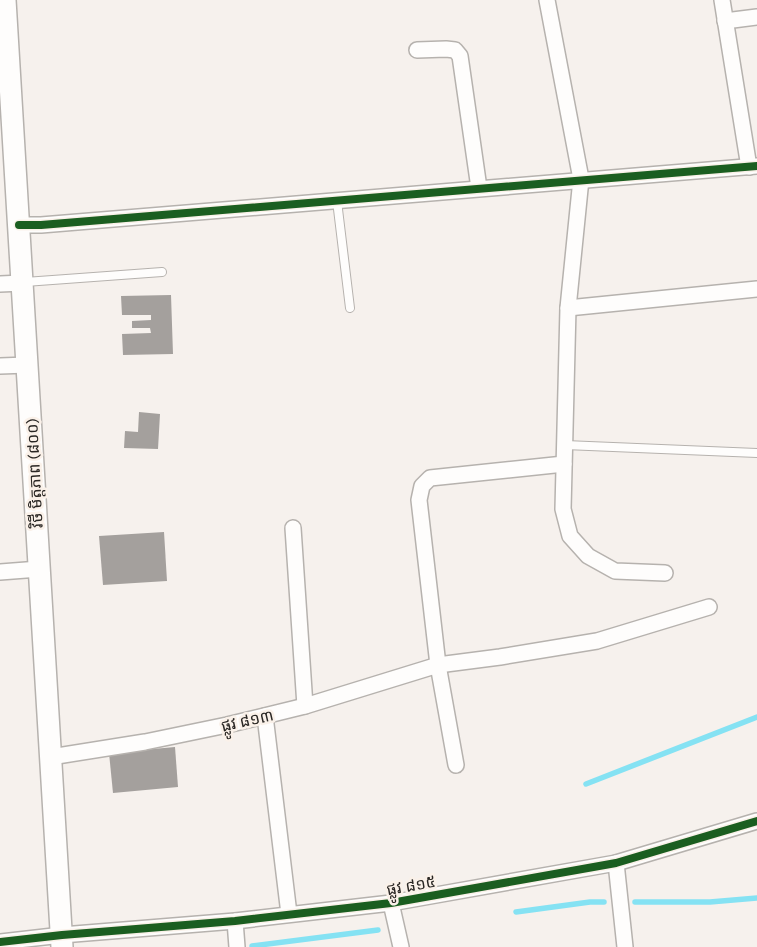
<svg xmlns="http://www.w3.org/2000/svg" width="757" height="947" font-family="Karla,'Noto Sans Khmer',sans-serif">
	<style>
		.lines { fill: none; stroke-linecap: round; stroke-linejoin: round }
		.stream { stroke: #85e2f3; stroke-width: 5.5 }
		.building { fill: #a4a09d }
		.service-casing { stroke: #b6b2ae; stroke-width: 10 }
		.minor-casing { stroke: #b6b2ae; stroke-width: 18 }
		.secondary-casing { stroke: #b6b2ae; stroke-width: 24 }
		.service { stroke: #fefdfc; stroke-width: 8 }
		.minor { stroke: #fefdfc; stroke-width: 15 }
		.secondary { stroke: #fefdfc; stroke-width: 21 }
		.cycleway-casing { stroke: #faf1e9; stroke-width: 11 }
		.cycleway { stroke: #1b5e20; stroke-width: 8 }
		.labels { text-anchor: middle; stroke-width: 5; stroke-linejoin: round; paint-order: stroke }
		.street-label { font-size: 16px; fill: #292623; stroke: #faf1e9 }
	</style>
	<rect width="100%" height="100%" fill="#f6f1ed"/>
	<g class="lines">
		<g class="stream">
			<polyline points="586,784 757,717"/>
			<polyline points="635,902 710,902 757,898"/>
			<polyline points="516,912 590,902 604,902"/>
			<polyline points="252,946 378,930"/>
		</g>
	</g>
	<g class="building">
		<polygon points="171,295 173,354 123,355 122,334 151,333 150,328 132,328 132,321 151,320 151,315 122,315 121,296"/>
		<polygon points="139,412 160,414 158,449 124,448 125,431 138,432"/>
		<polygon points="164,532 167,581 103,585 99,536"/>
		<polygon points="175,747 178,787 113,793 109,753"/>
	</g>
	<g class="lines">
		<g class="service-casing">
			<g id="service">
				<polyline points="337,201 350,308"/>
				<polyline points="25,282 162,272"/>
				<polyline points="565,445 757,453"/>
			</g>
		</g>
		<g class="minor-casing">
			<g id="minor">
				<polyline points="547,0 581,179 568,308 563,509 570,536 588,556 615,571 665,573"/>
				<polyline points="722,0 749,167"/>
				<polyline points="725,21 757,17"/>
				<polyline points="417,50 446,49 455,50 460,56 479,188"/>
				<polyline points="19,225 41,225 757,166"/>
				<polyline points="0,284 22,283"/>
				<polyline points="568,308 757,289"/>
				<polyline points="0,366 27,365"/>
				<polyline points="293,528 305,706"/>
				<polyline points="0,572 39,569"/>
				<polyline points="265,716 289,914"/>
				<polyline points="51,757 145,742 227,725 305,706 438,665 500,657 597,641 709,607"/>
				<polyline points="456,765 438,665 419,500 422,486 430,478 564,464"/>
				<polyline points="616,863 625,947"/>
				<polyline points="391,903 401,947"/>
				<polyline points="235,921 237,947"/>
				<polyline points="0,942 62,935 235,921 391,903 616,863 757,821"/>
			</g>
		</g>
		<g class="secondary-casing">
			<polyline id="secondary" points="5,0 62,947"/>
		</g>
		<use href="#service" class="service"/>
		<use href="#minor" class="minor"/>
		<use href="#secondary" class="secondary"/>
		<g class="cycleway-casing">
			<g id="cycleway">
				<polyline points="19,225 41,225 757,166"/>
				<polyline points="0,942 62,935 235,921 391,903 616,863 757,821"/>
			</g>
		</g>
		<use href="#cycleway" class="cycleway"/>
	</g>
	<g class="labels">
		<g class="street-label">
			<text transform="translate(34 473) rotate(-93)" y="6">វិថី មិត្តភាព (៨០០)</text>
			<text transform="translate(247 720) rotate(-13)" y="6">ផ្លូវ ៨១៣</text>
			<text transform="translate(411 885) rotate(-10)" y="6">ផ្លូវ ៨១៥</text>
		</g>
	</g>
</svg>
